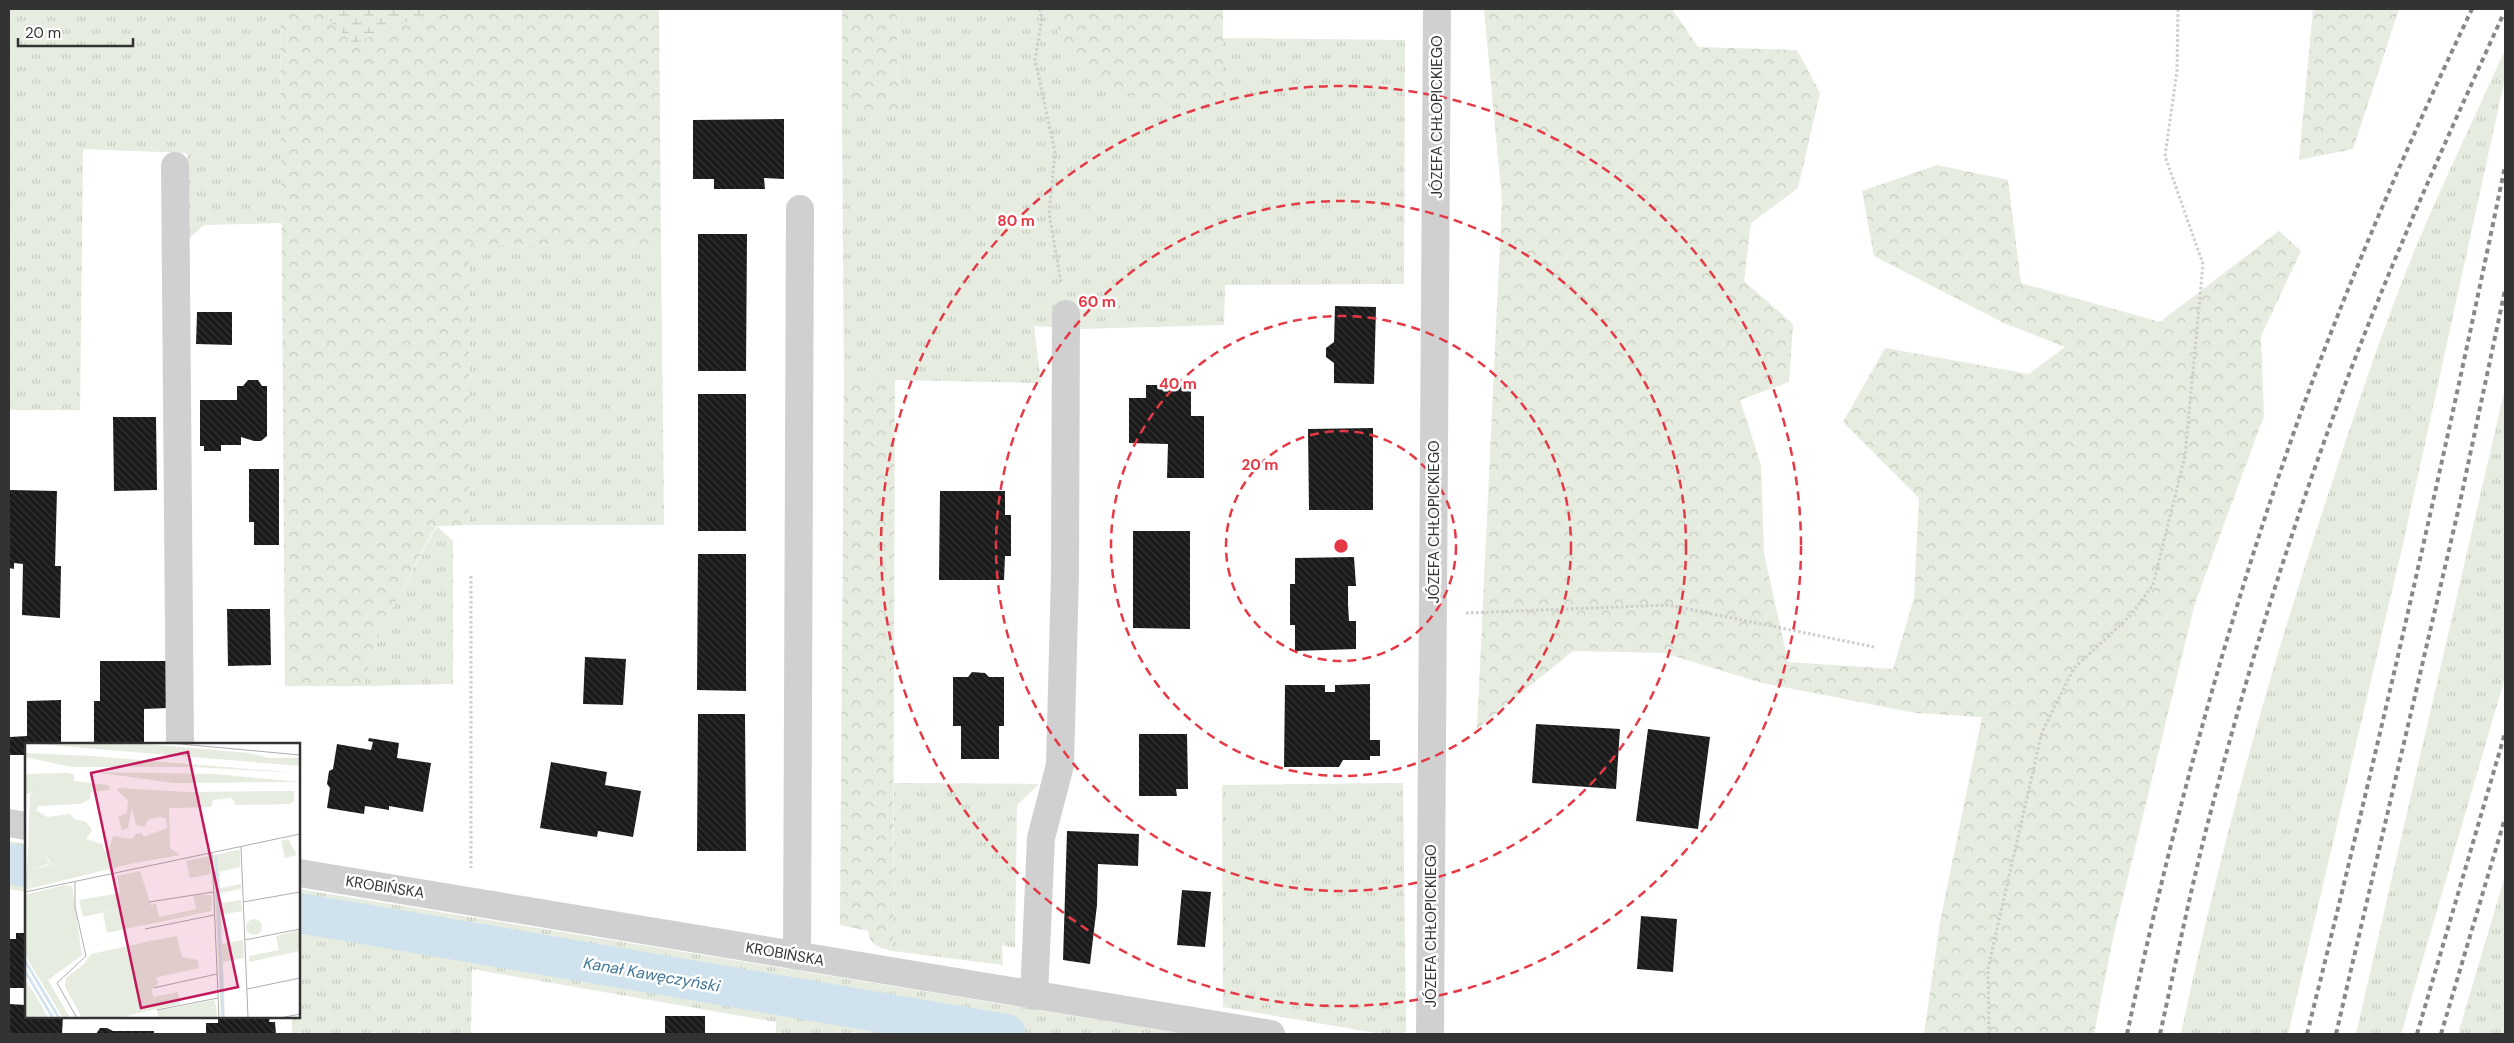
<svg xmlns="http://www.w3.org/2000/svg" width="2514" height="1043" font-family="'DM Sans',sans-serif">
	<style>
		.grass { fill: url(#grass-tufts) }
		.forest { fill: url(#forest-crowns) }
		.wetland { fill: url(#wetland-marsh) }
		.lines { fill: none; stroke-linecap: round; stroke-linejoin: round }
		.canal { stroke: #cfe2ee; stroke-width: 40 }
		.building { fill: url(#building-back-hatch) }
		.path { stroke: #cdcdcd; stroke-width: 3; stroke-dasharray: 2.5 2.5; stroke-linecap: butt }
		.minor { stroke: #d0d0d0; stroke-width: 28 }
		.rail { stroke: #888; stroke-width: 4; stroke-dasharray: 5 4; stroke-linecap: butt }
		.ring { fill: none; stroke: #e63946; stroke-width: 2.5; stroke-dasharray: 9 6 }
		.labels { text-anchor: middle; stroke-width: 5; stroke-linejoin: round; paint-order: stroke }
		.street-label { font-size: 15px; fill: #333; stroke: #fff }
		.water-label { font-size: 16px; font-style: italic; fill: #3f7597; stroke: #fff }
		.inset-river { fill: none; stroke: #cfe2ee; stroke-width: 2.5 }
		.inset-road { fill: none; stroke: #adadad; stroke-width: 1 }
		.view { fill: #c2185b; fill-opacity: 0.15; stroke: #c2185b; stroke-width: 2.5 }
		.inset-edge { fill: none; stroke: #333; stroke-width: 2.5 }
		.centre { fill: #e63946; stroke: #fff; stroke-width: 2.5 }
		.ring-label { font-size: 15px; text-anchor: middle; font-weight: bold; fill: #e63946; stroke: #fff; stroke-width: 5; stroke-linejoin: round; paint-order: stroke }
	</style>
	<defs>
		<pattern id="grass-tufts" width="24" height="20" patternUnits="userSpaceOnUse" patternTransform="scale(1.25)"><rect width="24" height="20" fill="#e6ecdf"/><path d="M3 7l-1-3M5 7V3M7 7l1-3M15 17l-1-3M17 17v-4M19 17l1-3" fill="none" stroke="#c6cbc0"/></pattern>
		<pattern id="forest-crowns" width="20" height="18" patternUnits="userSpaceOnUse" patternTransform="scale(1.25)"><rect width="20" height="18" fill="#e6ecdf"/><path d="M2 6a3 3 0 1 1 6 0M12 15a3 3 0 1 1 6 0" fill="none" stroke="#c6cbc0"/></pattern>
		<pattern id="wetland-marsh" width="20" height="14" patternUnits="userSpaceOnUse" patternTransform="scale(1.25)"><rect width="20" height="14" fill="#e6ecdf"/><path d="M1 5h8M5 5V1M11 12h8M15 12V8" fill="none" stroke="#c6cbc0"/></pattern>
		<pattern id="building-back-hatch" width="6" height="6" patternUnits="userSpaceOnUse" patternTransform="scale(1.25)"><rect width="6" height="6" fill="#1a1a1a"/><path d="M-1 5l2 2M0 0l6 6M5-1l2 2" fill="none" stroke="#333"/></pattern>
	</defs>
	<rect width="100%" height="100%" fill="#fff"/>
	<g class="grass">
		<polygon points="9,9 280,9 282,223 204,225 189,239 187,153 83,149 80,410 9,410"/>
		<polygon points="897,9 1058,9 1058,39 1223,101 1222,38 1405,40 1404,284 1225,285 1224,325 1080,329 1034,326 1041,383 844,379 842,111 898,109"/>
		<path d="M2505 50V78L2403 544 2288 1034H2181C2220 848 2271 666 2331 486 2359 400 2388 313 2423 230 2449 170 2478 110 2505 50Z"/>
		<polygon points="469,245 661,246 664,525 469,525"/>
		<polygon points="2505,388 2505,677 2401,1034 2356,1034"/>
		<polygon points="437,526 453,541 453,684 363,686 382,627"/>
		<polygon points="894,783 1039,784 1017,805 1015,948 1002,945 1003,965 893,951"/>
		<polygon points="1403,783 1406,1032 1401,1034 1382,1034 1223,1007 1222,785"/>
		<polygon points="9,841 26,844 26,892 9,889"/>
		<polygon points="2505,876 2505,1034 2458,1034"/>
		<polygon points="299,889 1185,1034 776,1034 776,1022 472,969 471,1034 292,1034 292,1017 299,1017"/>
	</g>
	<g class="forest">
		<polygon points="280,9 659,9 661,246 469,245 469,525 436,526 382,627 363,686 285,686"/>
		<polygon points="842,9 897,9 898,110 842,111"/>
		<polygon points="1058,9 1223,9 1223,101 1123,96 1100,81 1058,39"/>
		<polygon points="1484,9 1672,9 1698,47 1797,50 1820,93 1798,188 1751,223 1744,281 1793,324 1789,382 1740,400 1761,465 1764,553 1788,662 1893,669 1914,598 1919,498 1843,422 1885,348 2029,374 2065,347 2004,323 1874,256 1862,191 1937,165 2008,180 2021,283 2160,322 2279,231 2301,251 2261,336 2264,416 2195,603 2113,938 2094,1034 1924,1034 1940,922 1982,717 1916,713 1762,683 1664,653 1573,651 1477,729 1502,201"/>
		<polygon points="2313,9 2399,9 2353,149 2299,160"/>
		<path d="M844 379H895L893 951C878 947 871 947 868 931L840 925Z"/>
	</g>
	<polygon class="wetland" points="319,9 451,9 403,23 353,44"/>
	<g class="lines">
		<g class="canal">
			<polyline points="9,864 26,867"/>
			<polyline points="299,913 1006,1034"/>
		</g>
	</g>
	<g class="building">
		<polygon points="784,119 784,179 764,178 765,189 714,189 714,179 693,179 693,120"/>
		<polygon points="698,234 747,234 746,371 698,371"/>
		<polygon points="1335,306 1376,307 1374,384 1334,383 1334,363 1326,357 1326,348 1334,342"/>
		<polygon points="197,312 232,312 232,345 196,344"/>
		<polygon points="248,380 258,380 262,386 267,386 267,436 261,441 254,441 241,437 241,445 221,445 221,451 204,451 204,446 200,446 200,400 237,400 237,386 243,386"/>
		<polygon points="1146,385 1191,385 1191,416 1204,416 1204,478 1167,478 1168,444 1129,443 1129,398 1146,398"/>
		<rect x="698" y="394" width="48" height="137"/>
		<polygon points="113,417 156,417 157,490 114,491"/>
		<polygon points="1373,428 1373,510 1309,510 1308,429"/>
		<polygon points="249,469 279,469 279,545 254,545 254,522 249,522"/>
		<polygon points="10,490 57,491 55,566 61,566 60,618 22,615 23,564 14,563 14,569 9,568"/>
		<polygon points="940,491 1005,491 1005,515 1011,515 1011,556 1005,556 1004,580 939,580"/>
		<polygon points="1133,531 1190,531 1190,629 1133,628"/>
		<polygon points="698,554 746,554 746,691 697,690"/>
		<polygon points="1354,557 1356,586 1348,586 1348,604 1349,621 1356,621 1356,649 1295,651 1295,625 1290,625 1290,584 1295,584 1295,558"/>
		<polygon points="227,609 270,609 271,665 228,666"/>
		<polygon points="585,657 626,659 623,705 583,704"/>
		<polygon points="100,661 168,661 168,708 144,709 144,744 94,744 94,701 100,701"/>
		<polygon points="972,672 985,673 989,677 1004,677 1004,726 999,726 999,759 961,759 961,726 953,726 953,677 968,677"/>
		<polygon points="1370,684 1370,740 1380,740 1380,756 1370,756 1370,760 1343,760 1339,767 1284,767 1285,685 1325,685 1325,692 1335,692 1335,685"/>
		<polygon points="61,700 61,744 26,744 26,755 10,755 10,737 27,736 27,701"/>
		<polygon points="698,714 745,714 746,851 697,851"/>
		<polygon points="1536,724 1620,729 1616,789 1532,783"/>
		<polygon points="1648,729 1710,737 1698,829 1636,821"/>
		<polygon points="1139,734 1187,734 1188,789 1176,789 1177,796 1139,796"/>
		<polygon points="369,738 399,743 397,758 431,763 423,812 389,806 389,810 365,806 364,814 327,808 330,788 327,784 329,771 333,769 337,744 371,750 373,742 368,741"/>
		<polygon points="551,762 607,772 605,785 641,791 633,837 598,831 597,837 540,828"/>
		<polygon points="1067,831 1139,834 1138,866 1098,864 1097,905 1090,964 1063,960"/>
		<polygon points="1182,890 1211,892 1205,947 1177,945"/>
		<polygon points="1641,916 1677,919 1673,972 1637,969"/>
		<polygon points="16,933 26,933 26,988 9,988 9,939 16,939"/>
		<polygon points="9,1004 26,1005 26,1017 63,1017 62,1034 9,1034"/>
		<rect x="665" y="1016" width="40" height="18"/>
		<polygon points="218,1017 270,1017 269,1022 275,1022 276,1034 206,1034 206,1023 218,1023"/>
		<polygon points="100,1028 107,1028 113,1031 154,1031 154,1034 96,1034"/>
	</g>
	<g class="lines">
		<g class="path">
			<polyline points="1039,9 1042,18 1035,60 1055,152 1049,213 1061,282"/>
			<polyline points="471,576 471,868"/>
			<polyline points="1466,613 1668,605 1874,647"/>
			<polyline points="1989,1034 1988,968 2042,732 2074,668 2130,616 2153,585 2185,456 2203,264 2165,156 2177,71 2178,9"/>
		</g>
		<g class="minor">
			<polyline points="175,166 180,744"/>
			<polyline points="9,823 26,826"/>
			<polyline points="299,873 1271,1034"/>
			<polyline points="797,956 800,209"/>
			<polyline points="1034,996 1041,838 1060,765 1065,573 1066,314"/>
			<polyline points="1430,1034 1437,9"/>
		</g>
		<g class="rail">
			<path d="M2127 1034C2172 825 2228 617 2300 415 2350 277 2409 141 2472 9"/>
			<path d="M2160 1034C2177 958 2192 882 2212 807 2253 649 2303 491 2363 338 2406 229 2454 122 2503 15"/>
			<path d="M2307 1034C2379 746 2445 457 2505 166"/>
			<polyline points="2336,1034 2459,507 2505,290"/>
			<polyline points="2417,1034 2505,733"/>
			<polyline points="2441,1034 2505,818"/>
		</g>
	</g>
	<g class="ring">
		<circle cx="1341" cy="546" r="115"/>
		<circle cx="1341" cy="546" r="230"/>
		<circle cx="1341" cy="546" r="345"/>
		<circle cx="1341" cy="546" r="460"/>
	</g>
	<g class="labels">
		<g class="street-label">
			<text transform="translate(1437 117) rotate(-90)" y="5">JÓZEFA CHŁOPICKIEGO</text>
			<text transform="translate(1434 522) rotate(-90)" y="5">JÓZEFA CHŁOPICKIEGO</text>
			<text transform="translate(385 887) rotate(9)" y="5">KROBIŃSKA</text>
			<text transform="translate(1431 926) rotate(-90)" y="5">JÓZEFA CHŁOPICKIEGO</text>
			<text transform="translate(785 954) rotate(10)" y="5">KROBIŃSKA</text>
		</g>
		<g class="water-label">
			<text transform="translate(652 974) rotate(10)" y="6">Kanał Kawęczyński</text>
		</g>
	</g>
	<g transform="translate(25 743)">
		<rect width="275" height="275" fill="#fff"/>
		<path d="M0 0H110L224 10 245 15H275V23ZM0 10 66 13 275 30 167 24H46L0 14ZM68 29 190 31 275 39 149 40ZM43 30 49 32V38L0 51V31ZM3 109 19 111 25 120 8 127 4 140 7 145 0 147ZM194 111 195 145 216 141V146L195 150 196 160 216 157 217 168 196 172 197 201 218 197 219 215 198 219 200 275H196L188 112ZM184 113 186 131 165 135 161 118ZM115 128 126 162 131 160 135 179 109 184 108 179 81 185 78 170 98 165 101 149 95 150 92 133ZM168 152H186L187 163 171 166ZM221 184a8 8 0 1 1 16 0a8 8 0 1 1-16 0ZM152 193 156 211 129 216 126 198ZM131 234 133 241 127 245 128 254 153 249 155 261 113 270 110 258 87 263 74 247ZM189 257 191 264 159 266 161 275H134L132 268Z" fill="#e6ecdf"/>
		<path d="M49 38 83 42 85 47 65 49V56L55 61 13 63 11 67 22 74 45 71 49 76 61 79 67 87 61 96 78 101 79 108 83 109 88 93 107 96 111 91 116 90 119 94 142 85 141 75 134 74 124 76 119 84 111 82 107 65 103 85 97 87 93 74 102 70 103 57 92 47 94 45 162 49 269 48V58L264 61 211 62 207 55 188 57 186 64 144 65 145 105 155 112 105 121 7 145 4 137 8 127 24 122 25 118 19 111 3 109 5 51 16 45ZM263 96 272 112 260 115 256 98ZM212 107 215 108V124L194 129V111ZM39 142 47 143 57 212 23 237 45 275H38L0 212V152ZM101 149 102 158 98 165 58 174 54 157ZM187 163 186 168 135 179 133 174ZM108 179 109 184 82 190 81 185ZM275 187V208L224 219V213L254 207 251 193ZM126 198 130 216 156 211 157 214 173 217 174 225 74 247 87 263 110 258 113 270 97 275H57L40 243 41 235 59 221 66 211ZM0 236 14 258 23 275H0ZM182 260 184 265 191 264 192 275H161L159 266Z" fill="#e6ecdf"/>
		<path d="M0 162 2 167 11 170 32 168 48 203 47 213 42 218 33 204 25 207 32 225 19 231 4 204 6 191 0 188ZM93 208 101 211 113 231 109 237 99 223 96 226V242L91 243 88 237ZM44 236 55 248 53 253H45L40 243ZM59 255 58 261 65 271 57 275 49 260Z" fill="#e6ecdf"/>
		<path class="inset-river" d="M191 112 198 275M0 218 34 275M0 228 28 275"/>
		<path class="inset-road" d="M145 0 275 12M216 104 223 275M187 110 194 275M50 139V164L61 213 32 240 52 275M0 149 275 91M124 159 188 149M218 159 275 149M120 186 189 172M220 197 275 186M128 245 192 231M222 246 275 235M132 267 193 255M255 275 275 271"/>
		<path class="view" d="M163 9 213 244 116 265 66 30Z"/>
		<rect width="275" height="275" class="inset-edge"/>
	</g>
	<circle cx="1341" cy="546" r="8" class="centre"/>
	<g class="ring-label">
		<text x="1016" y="226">80 m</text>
		<text x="1097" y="307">60 m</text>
		<text x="1178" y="389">40 m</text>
		<text x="1260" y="470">20 m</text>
	</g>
	<rect width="2514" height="1043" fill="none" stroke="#333333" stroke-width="20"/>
	<path d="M18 38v8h115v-8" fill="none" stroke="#333333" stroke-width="2.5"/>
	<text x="25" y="38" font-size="15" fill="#333333" stroke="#ffffff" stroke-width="4" paint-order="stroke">20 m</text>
</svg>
